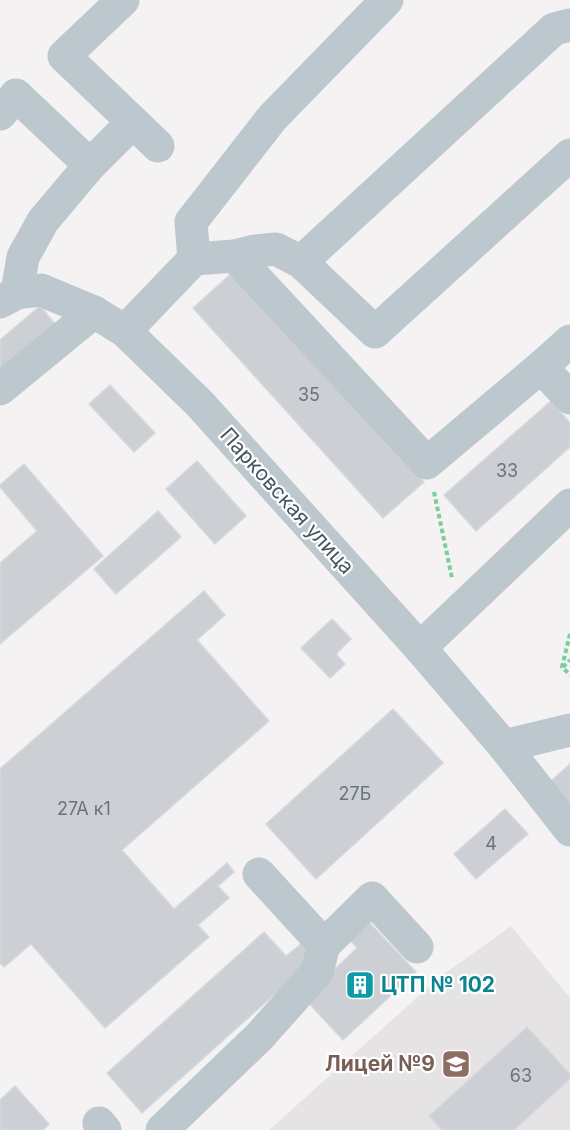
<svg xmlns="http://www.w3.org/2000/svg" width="570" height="1130" font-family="Inter,sans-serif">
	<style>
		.education { fill: #e5e3e4 }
		.building { fill: #cccfd4; stroke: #d6d8dd; stroke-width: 1.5 }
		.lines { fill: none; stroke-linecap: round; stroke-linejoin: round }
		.path { stroke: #7ace9f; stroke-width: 4; stroke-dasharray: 4.5 3; stroke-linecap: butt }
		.minor { stroke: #bdc7ce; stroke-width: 33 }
		.labels { text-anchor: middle; stroke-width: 4.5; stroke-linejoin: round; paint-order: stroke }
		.number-label { font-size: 18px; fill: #6a747c }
		.street-label { font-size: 21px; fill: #49565f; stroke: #fff }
		.culture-label { font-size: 21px; font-weight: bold; fill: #0d838f; stroke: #fff; text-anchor: start }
		.education-label { font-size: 21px; font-weight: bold; fill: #785e54; stroke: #fff; text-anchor: end }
	</style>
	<rect width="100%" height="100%" fill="#f4f2f2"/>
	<polygon class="education" points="511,926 570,998 570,1130 269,1130 440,977"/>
	<g class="building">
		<polygon points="234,271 424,482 383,518 193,308"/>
		<polygon points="40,306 55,324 0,371 0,340"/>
		<polygon points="110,385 155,433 134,452 89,404"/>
		<polygon points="551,401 570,423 570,447 476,531 444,495"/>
		<polygon points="197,461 246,516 215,544 166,489"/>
		<polygon points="24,464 103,556 0,644 0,563 37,531 0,487 0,485"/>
		<polygon points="158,511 181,537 116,594 94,569"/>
		<polygon points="204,591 225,615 197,640 269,721 122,850 174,909 227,863 234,872 218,886 229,898 198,925 209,937 105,1028 31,944 4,967 0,963 0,769"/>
		<polygon points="332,619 351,639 336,654 345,664 330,678 301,648"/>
		<polygon points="393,709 443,763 316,879 266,824"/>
		<polygon points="570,764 570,805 550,782"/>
		<polygon points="505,809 528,834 476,879 454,854"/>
		<polygon points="367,920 416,972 343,1040 304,998 357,948 348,938"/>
		<polygon points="264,932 286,956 301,944 314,959 142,1113 107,1073"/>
		<polygon points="527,1027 570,1074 570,1079 514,1130 442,1130 429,1116"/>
		<polygon points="15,1086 49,1124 43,1130 0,1130 0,1100"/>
	</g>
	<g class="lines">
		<g class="path">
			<polyline points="434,492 452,578"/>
			<polyline points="570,634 562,667 570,675"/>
			<polyline points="563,667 570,660"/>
		</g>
		<g class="minor">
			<polyline points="123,0 64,56 158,146"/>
			<polyline points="0,114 16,95 90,165 43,221 23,257 17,293"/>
			<polyline points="90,165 133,122"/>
			<polyline points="235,256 427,463 541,367"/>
			<polyline points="194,259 191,222 272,118 387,0"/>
			<polyline points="301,262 554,29 570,25"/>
			<polyline points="0,302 17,293 41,290 94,312 125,331 200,404 420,648 504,746 570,830"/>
			<polyline points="125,331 194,259 235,256 255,251 276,249 301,262 375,332 570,155"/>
			<polyline points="570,341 541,367 570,398"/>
			<polyline points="0,389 94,312"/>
			<polyline points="420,648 570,505"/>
			<polyline points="504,746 570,730"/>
			<polyline points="259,874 324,945"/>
			<polyline points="99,1123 105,1130"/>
			<polyline points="162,1130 259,1037 317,972 324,945 372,898 417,947"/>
		</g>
	</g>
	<defs>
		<g id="building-square" transform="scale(1.5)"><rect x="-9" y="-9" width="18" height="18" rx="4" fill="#0f9aa8" stroke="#fff"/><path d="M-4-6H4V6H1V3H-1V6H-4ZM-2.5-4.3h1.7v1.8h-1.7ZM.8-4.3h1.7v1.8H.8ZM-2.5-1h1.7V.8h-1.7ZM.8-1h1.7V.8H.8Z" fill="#fff"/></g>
		<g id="school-square" transform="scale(1.5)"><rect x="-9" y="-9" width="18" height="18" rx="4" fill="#8d6e63" stroke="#fff"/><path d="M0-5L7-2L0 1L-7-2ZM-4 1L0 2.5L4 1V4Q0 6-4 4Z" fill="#fff"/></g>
	</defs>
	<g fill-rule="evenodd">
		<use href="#building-square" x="360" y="985"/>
		<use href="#school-square" x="456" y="1064"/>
	</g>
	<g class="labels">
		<g class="number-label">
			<text x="309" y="401">35</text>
			<text x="507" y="477">33</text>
			<text x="355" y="800">27Б</text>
			<text x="84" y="815">27А к1</text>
			<text x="491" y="850">4</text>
			<text x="521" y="1082">63</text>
		</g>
		<g class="street-label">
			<text transform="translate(287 501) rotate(48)" y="7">Парковская улица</text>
		</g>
		<g class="culture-label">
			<text x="381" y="992">ЦТП № 102</text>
		</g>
		<g class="education-label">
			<text x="435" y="1071">Лицей №9</text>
		</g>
	</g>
</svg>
